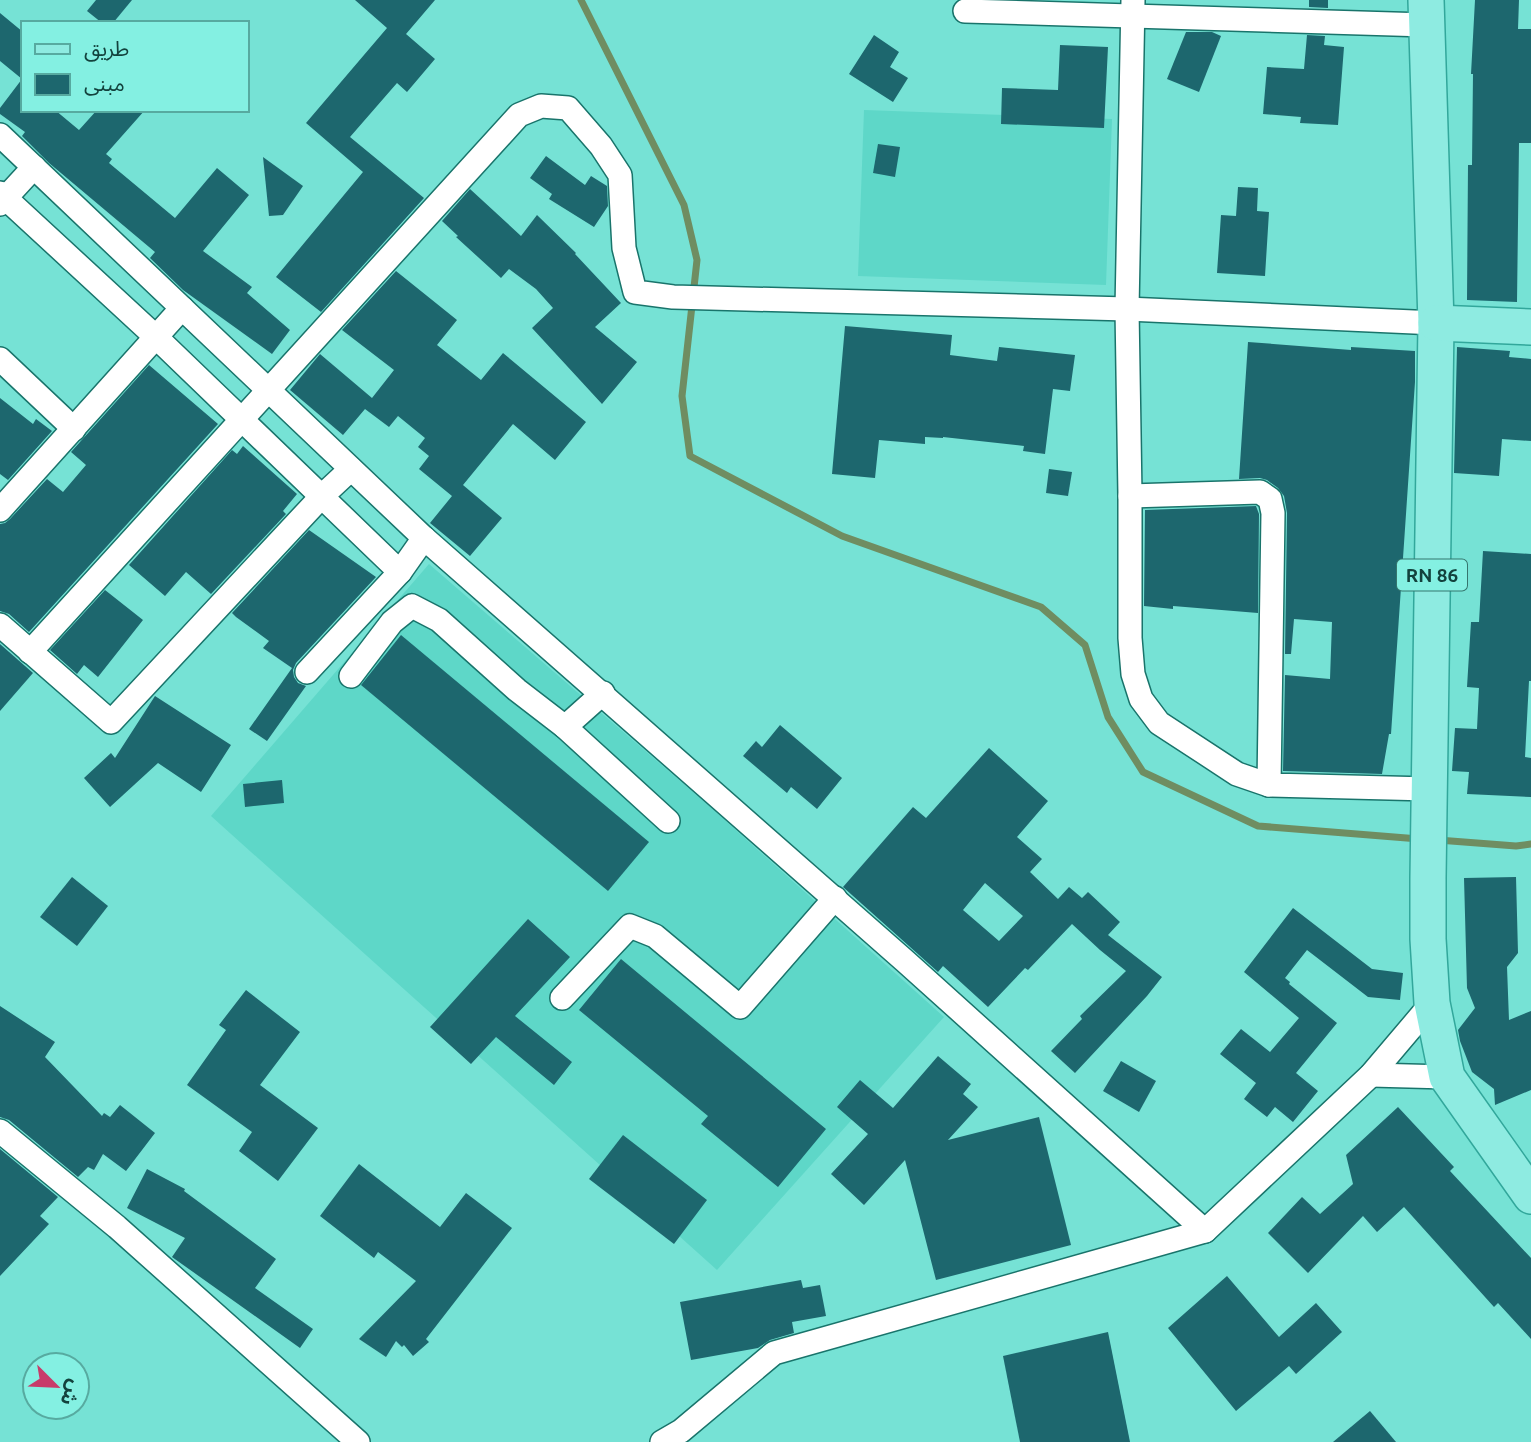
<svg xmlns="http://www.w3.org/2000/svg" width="1531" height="1442" font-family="Ubuntu,'Noto Sans Arabic',sans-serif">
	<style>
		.built { fill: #5ed7c8 }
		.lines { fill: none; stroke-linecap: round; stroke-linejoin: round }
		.stream { stroke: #6f8d61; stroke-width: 7 }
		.building { fill: #1d676e; fill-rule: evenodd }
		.minor-casing { stroke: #19746b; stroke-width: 26 }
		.primary-casing { stroke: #32a79b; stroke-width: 38 }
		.minor { stroke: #fff; stroke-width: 23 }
		.primary { stroke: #8eebe1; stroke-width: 35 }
		.labels { text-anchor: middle; stroke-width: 7; stroke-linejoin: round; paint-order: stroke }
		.shield { fill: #84f0e2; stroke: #35766e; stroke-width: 2 }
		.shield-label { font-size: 19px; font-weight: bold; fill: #13423d }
	</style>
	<rect width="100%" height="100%" fill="#76e2d5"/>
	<g class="built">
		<polygon points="864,110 1112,119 1106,285 858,276"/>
		<polygon points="429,564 709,806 944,1017 717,1270 211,816"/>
	</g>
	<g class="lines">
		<g class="stream">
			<polyline points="581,0 684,205 697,260 682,396 690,456 842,536 1041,607 1085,645 1108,717 1143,772 1258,826 1419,839"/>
			<polyline points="1438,840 1516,846 1531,844"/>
		</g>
	</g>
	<g class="building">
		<polygon points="96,0 132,0 113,23 102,23 87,11"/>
		<polygon points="355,0 435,0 406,34 435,59 407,92 397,83 350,137 424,198 321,312 276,277 363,172 306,123 387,28"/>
		<polygon points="1309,0 1328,0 1328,8 1309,7"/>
		<polygon points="1475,0 1519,0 1518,29 1531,29 1531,143 1519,143 1517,302 1467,300 1468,165 1472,165 1473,74 1471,74"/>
		<polygon points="0,13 23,32 23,110 55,110 79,130 97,110 145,110 106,154 112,159 109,163 175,218 217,168 249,195 203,251 252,287 247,293 290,330 272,354 183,290 150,258 155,252 49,163 22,136 25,132 0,114 0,108 22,79 0,61"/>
		<polygon points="1186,32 1212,32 1221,36 1199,92 1167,79"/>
		<polygon points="874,35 899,52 890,67 908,78 893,102 849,74"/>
		<polygon points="1307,35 1325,36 1324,45 1344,47 1338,125 1300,123 1301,117 1263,114 1267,67 1304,69"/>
		<polygon points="1060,45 1108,47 1104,128 1001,124 1002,88 1058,90"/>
		<polygon points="878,144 900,147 895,177 873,173"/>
		<polygon points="546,156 585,185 591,176 607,186 608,206 594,227 549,199 552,194 530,178"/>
		<polygon points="263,157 303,186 283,215 269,216"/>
		<polygon points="1238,187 1258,188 1257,211 1269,212 1265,276 1217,273 1221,215 1236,216"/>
		<polygon points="470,189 521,236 537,215 576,253 575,254 621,303 595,327 637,362 602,404 532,328 553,308 536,289 509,269 501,278 456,237 458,236 442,221"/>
		<polygon points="396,271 457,320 437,345 481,380 503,353 586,422 555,460 513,424 463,485 502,518 470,556 430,523 452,496 419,469 429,456 418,447 425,438 398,416 389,427 365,409 343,435 290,390 320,354 372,398 394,370 342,330"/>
		<polygon points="845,326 952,335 950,355 997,361 999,347 1075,355 1070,391 1053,389 1045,454 1023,451 1024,446 943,437 943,438 925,437 925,444 879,440 875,478 832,474"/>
		<polygon points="1248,342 1351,350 1351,347 1415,351 1415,382 1391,734 1389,734 1382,774 1283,771 1285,675 1330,679 1332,622 1294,619 1291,654 1285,654 1287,513 1284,496 1278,488 1267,480 1260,478 1239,479"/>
		<polygon points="1457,347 1510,351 1509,357 1531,359 1531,441 1502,439 1499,476 1454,473"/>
		<polygon points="149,365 218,424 29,632 9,614 0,611 0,524 5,523 10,519 47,479 63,492 86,465 71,452"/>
		<polygon points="0,398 33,424 36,419 52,431 8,480 0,474"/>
		<polygon points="243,446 297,494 283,511 286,514 211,594 186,572 165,596 129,565 232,450 237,454"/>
		<polygon points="1049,469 1072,472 1068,496 1046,493"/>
		<polygon points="1256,506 1259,514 1258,613 1173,606 1173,609 1144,606 1145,510"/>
		<polygon points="309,530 376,577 296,663 293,670 294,677 298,683 306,686 267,741 249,729 292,668 263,648 269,641 236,617 232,613"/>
		<polygon points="1483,551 1531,554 1531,681 1529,681 1525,757 1531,758 1531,797 1467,794 1469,772 1452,771 1455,728 1477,729 1479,688 1467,687 1471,622 1479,622"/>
		<polygon points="105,590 143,620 98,677 84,665 77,674 50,650"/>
		<polygon points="401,635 649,842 608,891 361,685"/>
		<polygon points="0,644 33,673 0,711"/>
		<polygon points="155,696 231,745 201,792 158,763 110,807 84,778 111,753 115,758"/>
		<polygon points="780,725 842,778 817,809 791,787 787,793 743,756 756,741 762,747"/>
		<path d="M989 748 1048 801 1017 837 1042 859 1030 872 1058 899 1069 887 1082 898 1088 892 1120 922 1108 935 1162 977 1147 996 1075 1073 1051 1051 1082 1019 1080 1016 1126 971 1100 950 1072 924 1028 970 1025 968 988 1007 943 966 938 972 843 887 913 807 926 818ZM985 883 1023 916 999 941 963 910Z"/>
		<polygon points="282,780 284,803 245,807 243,784"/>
		<polygon points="72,877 108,906 77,946 40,917"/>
		<polygon points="1516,877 1518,953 1507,967 1509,1020 1531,1011 1531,1090 1495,1105 1494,1089 1472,1072 1460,1041 1458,1030 1475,1008 1467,988 1464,878"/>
		<polygon points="1293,908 1372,969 1403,973 1400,1000 1368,997 1307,950 1285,978 1290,982 1289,984 1337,1023 1296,1073 1318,1091 1293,1122 1275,1107 1267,1117 1244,1099 1256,1083 1220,1054 1241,1029 1270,1052 1299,1018 1244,972"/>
		<polygon points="528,919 570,957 515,1016 572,1062 554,1085 496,1037 471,1064 430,1027"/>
		<polygon points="621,959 826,1129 778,1187 701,1124 708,1116 579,1010"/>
		<polygon points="246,990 300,1032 260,1085 318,1128 278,1181 239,1151 252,1132 187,1085 226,1030 219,1025"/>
		<polygon points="0,1006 55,1042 45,1057 102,1116 104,1113 110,1117 120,1105 155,1133 126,1171 103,1154 94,1170 88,1167 78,1177 9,1120 0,1117"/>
		<polygon points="938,1056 971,1084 963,1094 978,1107 948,1140 1039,1117 1071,1245 936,1280 905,1160 864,1205 831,1174 868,1134 837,1107 860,1080 893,1108"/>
		<polygon points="1121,1061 1156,1081 1139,1112 1103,1091"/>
		<polygon points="1398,1107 1454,1167 1450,1171 1531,1258 1531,1339 1498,1303 1494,1307 1404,1207 1377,1232 1363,1216 1308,1273 1268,1233 1302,1197 1320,1214 1353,1184 1346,1155"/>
		<polygon points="623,1135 707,1200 674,1244 589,1179"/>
		<polygon points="0,1149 58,1197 40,1216 49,1224 0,1276"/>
		<polygon points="359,1164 440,1227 466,1193 512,1228 426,1339 429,1342 413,1356 404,1345 402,1347 396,1341 386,1357 359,1339 416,1281 378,1252 374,1258 320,1216"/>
		<polygon points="147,1169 185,1189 184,1191 276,1259 255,1288 313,1329 300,1348 172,1257 185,1238 127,1208"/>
		<polygon points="1227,1276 1279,1337 1316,1303 1342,1332 1296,1374 1289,1366 1236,1411 1168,1328"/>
		<polygon points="801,1280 803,1288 820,1285 826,1316 792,1322 794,1333 770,1340 758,1348 691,1360 680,1302"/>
		<polygon points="1108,1332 1130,1442 1020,1442 1003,1356"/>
		<polygon points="1370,1411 1396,1442 1333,1442"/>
	</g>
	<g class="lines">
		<g class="minor-casing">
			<g id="minor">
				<polyline points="1133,0 1127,309 1130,496 1130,638 1133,674 1141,699 1159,723 1237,774 1269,785"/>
				<polyline points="965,11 1426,25"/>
				<polyline points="0,135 424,538 905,961 1205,1231 1371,1075 1432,1003"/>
				<polyline points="0,193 157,338 400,572"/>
				<polyline points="0,204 34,167"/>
				<polyline points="0,359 74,429"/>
				<polyline points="1130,496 1260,492 1270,499 1273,513 1269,785 1429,789"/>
				<polyline points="0,510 182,308"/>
				<polyline points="0,625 111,722 322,496 351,469"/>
				<polyline points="30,652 519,115 541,106 568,108 601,146 620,175 624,248 635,292 673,297 1127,309 1436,323"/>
				<polyline points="307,672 400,572 424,538"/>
				<polyline points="351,676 392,622 412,606 439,620 517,690 565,727 603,693"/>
				<polyline points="565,727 668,821"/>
				<polyline points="562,998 630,926 655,936 740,1007 835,898"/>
				<polyline points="1371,1075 1447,1077"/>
				<polyline points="0,1131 117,1227 358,1442"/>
				<polyline points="662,1442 681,1431 774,1353 1205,1231"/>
			</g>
		</g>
		<g class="primary-casing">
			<g id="primary">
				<polyline points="1426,0 1436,323 1428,878 1428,939 1432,1003 1447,1077 1531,1196"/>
				<polyline points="1436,323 1531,327"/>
			</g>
		</g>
		<use href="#minor" class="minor"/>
		<use href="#primary" class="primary"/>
	</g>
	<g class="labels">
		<rect class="shield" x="1397" y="559.5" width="70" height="31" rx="5"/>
		<g class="shield-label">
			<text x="1432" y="582">RN 86</text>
		</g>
	</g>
	<rect x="21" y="21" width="228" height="91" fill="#84f0e2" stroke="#57aaa0" stroke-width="2"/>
	<rect x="35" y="44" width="35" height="10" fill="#8eebe1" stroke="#57aaa0" stroke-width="2"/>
	<text x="84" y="56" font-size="21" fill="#13423d">طريق</text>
	<rect x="35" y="74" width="35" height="21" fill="#1d676e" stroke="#57aaa0" stroke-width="2"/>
	<text x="84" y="91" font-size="21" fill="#13423d">مبنى</text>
	<g transform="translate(56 1386) rotate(114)"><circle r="33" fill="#84f0e2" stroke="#57aaa0" stroke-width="2"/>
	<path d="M0-5L12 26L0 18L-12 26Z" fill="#c83b6a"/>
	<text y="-10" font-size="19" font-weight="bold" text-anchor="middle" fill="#13423d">ش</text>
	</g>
</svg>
